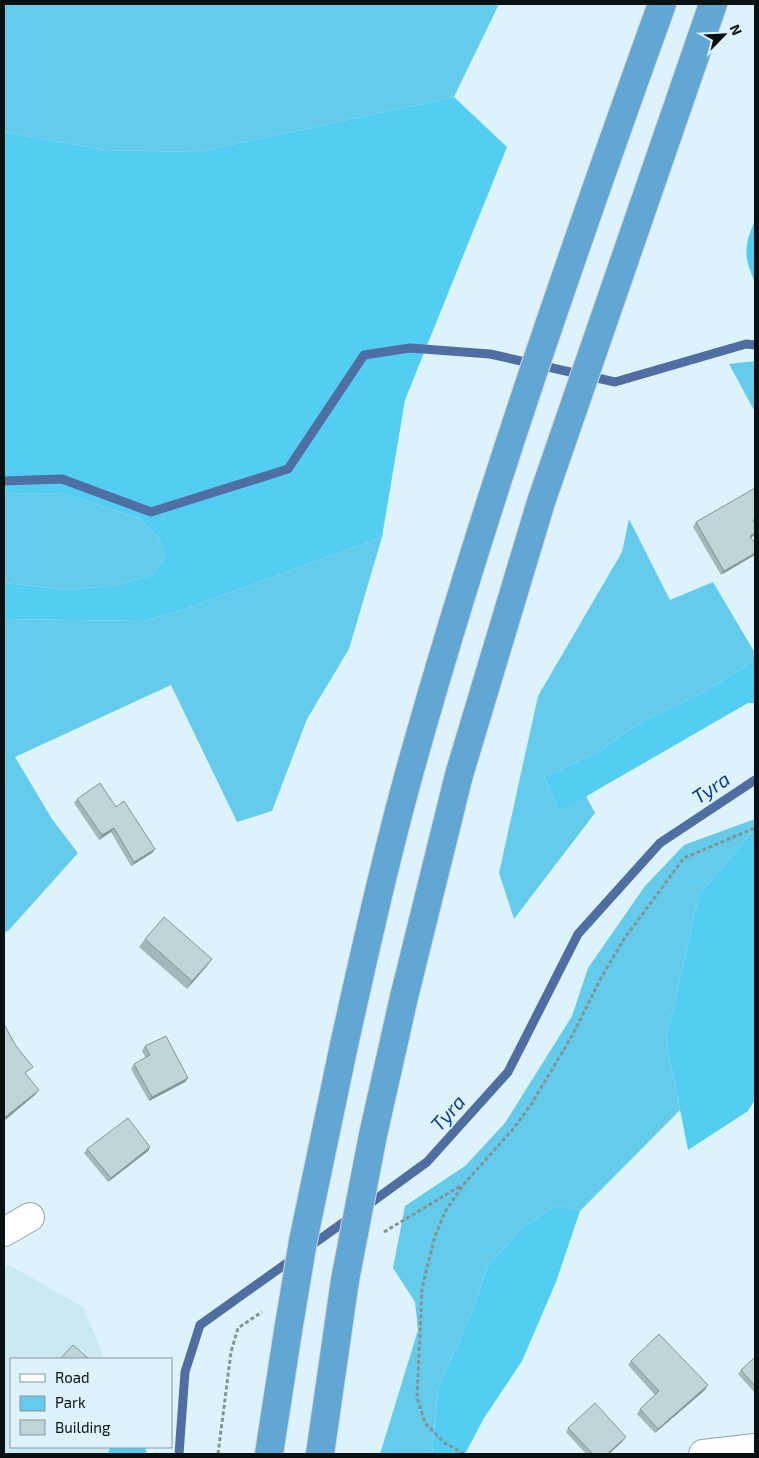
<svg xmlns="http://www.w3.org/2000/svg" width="759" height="1458" font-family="'Exo 2',sans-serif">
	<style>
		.built { fill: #cae9f3 }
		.green { fill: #64cbea }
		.forest { fill: #53cef2 }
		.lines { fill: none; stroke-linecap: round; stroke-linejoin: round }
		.stream { stroke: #4f6fa3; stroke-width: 9 }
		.minor-casing { stroke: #8fa4ab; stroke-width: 30 }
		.trunk-casing { stroke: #d3d4d4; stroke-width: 30 }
		.path { stroke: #839499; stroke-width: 3; stroke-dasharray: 4 2.5; stroke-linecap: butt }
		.minor { stroke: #fff; stroke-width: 28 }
		.trunk { stroke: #60a7d4; stroke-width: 28 }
		.trunk-bridge-casing { stroke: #d3d4d4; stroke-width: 30; stroke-linecap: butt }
		.trunk-bridge { stroke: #60a7d4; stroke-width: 28 }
		.wall { fill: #a3b8b9 }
		.shaded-wall { fill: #859696 }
		.building { fill: #bed6d7; stroke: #859696 }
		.labels { text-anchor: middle; stroke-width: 4; stroke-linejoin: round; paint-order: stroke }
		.water-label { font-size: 20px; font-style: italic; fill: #0a3d91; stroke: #ddf3fb }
	</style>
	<rect width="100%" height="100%" fill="#ddf3fb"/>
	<polygon class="built" points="9,1265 83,1307 105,1359 11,1359 11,1447 110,1447 108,1454 4,1454 4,1266"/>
	<g class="green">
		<polygon points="4,4 499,4 454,97 198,152 105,150 4,132"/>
		<polygon points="755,361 755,412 729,364"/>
		<polygon points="61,493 139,518 159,538 165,558 154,574 118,585 68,590 4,583 4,494"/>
		<polygon points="629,519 670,600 713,582 755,653 755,660 707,690 638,724 597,753 544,777 559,812 586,796 595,813 514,919 499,873 538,696 622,552"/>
		<polygon points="382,537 349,649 307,719 272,811 237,822 171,685 15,757 52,819 78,853 9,930 4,933 4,619 143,621 179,611"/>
		<polygon points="755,819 755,828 699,895 666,1039 680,1110 580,1211 557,1206 523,1227 488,1266 471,1314 438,1388 432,1454 380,1454 418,1330 415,1302 393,1268 405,1206 465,1166 505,1123 572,1016 588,968 645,886 684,845"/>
	</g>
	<g class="forest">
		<polygon points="454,97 507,147 405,400 382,537 179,611 143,621 4,619 4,583 68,590 118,585 154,574 165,558 159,538 139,518 61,493 4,494 4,132 105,150 198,152"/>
		<path d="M755 220V282C743 256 744 246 755 220Z"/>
		<polygon points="755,660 755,703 748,703 559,812 544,777 597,753 638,724 707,690"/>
		<polygon points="755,828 755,1100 748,1111 688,1150 666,1039 699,895"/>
		<polygon points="557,1206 580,1211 556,1282 522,1361 484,1418 465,1454 432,1454 438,1388 471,1314 488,1266 523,1227"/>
		<polygon points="110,1447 145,1447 147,1454 108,1454"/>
	</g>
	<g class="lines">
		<g class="stream">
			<polyline points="4,481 62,479 151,512 288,469 364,355 410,348 490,354 615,382 746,344 755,345"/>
			<polyline points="365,1207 427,1162 508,1072 578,934 660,843 755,780"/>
			<polyline points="309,1247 351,1217"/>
			<polyline points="179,1454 185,1372 200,1325 294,1258"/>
		</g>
		<g class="minor-casing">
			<g id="minor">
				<polyline points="4,1232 30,1217"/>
				<polyline points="703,1454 755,1448"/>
			</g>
		</g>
		<g class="trunk-casing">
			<g id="trunk">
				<polyline points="404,997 459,775 541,502 713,4"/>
				<path d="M344 1045C365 951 386 856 412 763 484 506 572 254 662 4"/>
				<polyline points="269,1454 288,1331"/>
				<polyline points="320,1454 345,1280"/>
			</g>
		</g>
		<g class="path">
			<polyline points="384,1232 462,1185"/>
			<polyline points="218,1454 231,1352 238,1328 262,1312"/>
			<polyline points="464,1454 445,1443 425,1423 417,1397 422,1288 435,1236 446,1210 464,1184 514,1128 532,1103 572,1036 601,978 624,939 684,858 755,828"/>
		</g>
		<use href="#minor" class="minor"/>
		<use href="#trunk" class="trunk"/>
		<g class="trunk-bridge-casing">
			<g id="trunk-bridge">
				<polyline points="345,1280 373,1135 404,997"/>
				<polyline points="288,1331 303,1241 344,1045"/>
			</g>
		</g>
		<use href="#trunk-bridge" class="trunk-bridge"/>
	</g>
	<g class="wall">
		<polygon points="696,522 754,522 755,524 755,535 751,537 721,575 693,527"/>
		<polygon points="77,799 116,807 155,849 152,853 131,866 111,832 99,840 74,803"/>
		<polygon points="145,939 212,959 206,967 187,989 139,947"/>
		<polygon points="145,1046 188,1078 185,1082 149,1101 131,1069 134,1064 146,1058 142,1051"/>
		<polygon points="150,1147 148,1151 108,1182 84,1153 87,1149"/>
		<polygon points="755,1357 755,1393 738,1374 741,1370"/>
		<polygon points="631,1361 705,1390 655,1433 637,1414 640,1409 655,1395 628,1365"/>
		<polygon points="568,1428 623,1441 609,1454 586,1454 566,1432"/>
	</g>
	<g class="shaded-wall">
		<polygon points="755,533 755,535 747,540 750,536"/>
		<polygon points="755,553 755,555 721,575 724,571"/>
		<polygon points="114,828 111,832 99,840 102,835"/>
		<polygon points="155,849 152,853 131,866 134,862"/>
		<polygon points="212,959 206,967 187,989 192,981"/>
		<polygon points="188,1078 185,1082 149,1101 152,1097"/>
		<polygon points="39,1090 35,1095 4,1121 4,1118"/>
		<polygon points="150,1147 148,1151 108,1182 111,1178"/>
		<polygon points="708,1385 705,1390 655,1433 658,1429"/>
		<polygon points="626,1437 623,1441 609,1454 607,1454"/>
	</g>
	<g class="building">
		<polygon points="755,488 755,519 753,520 755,524 755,533 750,536 755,544 755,553 724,571 696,522"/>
		<polygon points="100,783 116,807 124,801 155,849 134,862 114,828 102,835 77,799"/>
		<polygon points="164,917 212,959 192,981 145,939"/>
		<polygon points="4,1024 16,1046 33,1067 25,1073 39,1090 4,1118"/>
		<polygon points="166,1036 188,1078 152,1097 134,1064 150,1055 145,1046"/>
		<polygon points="128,1118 150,1147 111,1178 87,1149"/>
		<polygon points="659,1334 708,1385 658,1429 640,1409 659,1391 631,1361"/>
		<polygon points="73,1345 89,1359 60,1359"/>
		<polygon points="755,1357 755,1386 741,1370"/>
		<polygon points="595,1403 626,1437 607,1454 593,1454 568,1428"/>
	</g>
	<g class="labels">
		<g class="water-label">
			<text transform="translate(711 788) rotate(-34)" y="7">Tyra</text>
			<text transform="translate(448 1113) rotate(-48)" y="7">Tyra</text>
		</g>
	</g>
	<rect width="759" height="1458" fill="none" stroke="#081012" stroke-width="10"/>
	<rect x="10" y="1358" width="162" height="90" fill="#ddf3fb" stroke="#88989e"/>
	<rect x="20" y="1374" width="25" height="8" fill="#ffffff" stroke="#88989e"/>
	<text x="55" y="1383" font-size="15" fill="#081012">Road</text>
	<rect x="20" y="1396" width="25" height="15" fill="#64cbea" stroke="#88989e"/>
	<text x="55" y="1408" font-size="15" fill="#081012">Park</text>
	<rect x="20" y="1420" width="25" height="15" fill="#bed6d7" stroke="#88989e"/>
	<text x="55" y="1433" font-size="15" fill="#081012">Building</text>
	<g transform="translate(724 35) rotate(66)" stroke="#ddf3fb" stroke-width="4" paint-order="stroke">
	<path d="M0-4L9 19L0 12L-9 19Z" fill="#081012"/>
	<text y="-8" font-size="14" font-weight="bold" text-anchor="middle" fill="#081012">N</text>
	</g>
</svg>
